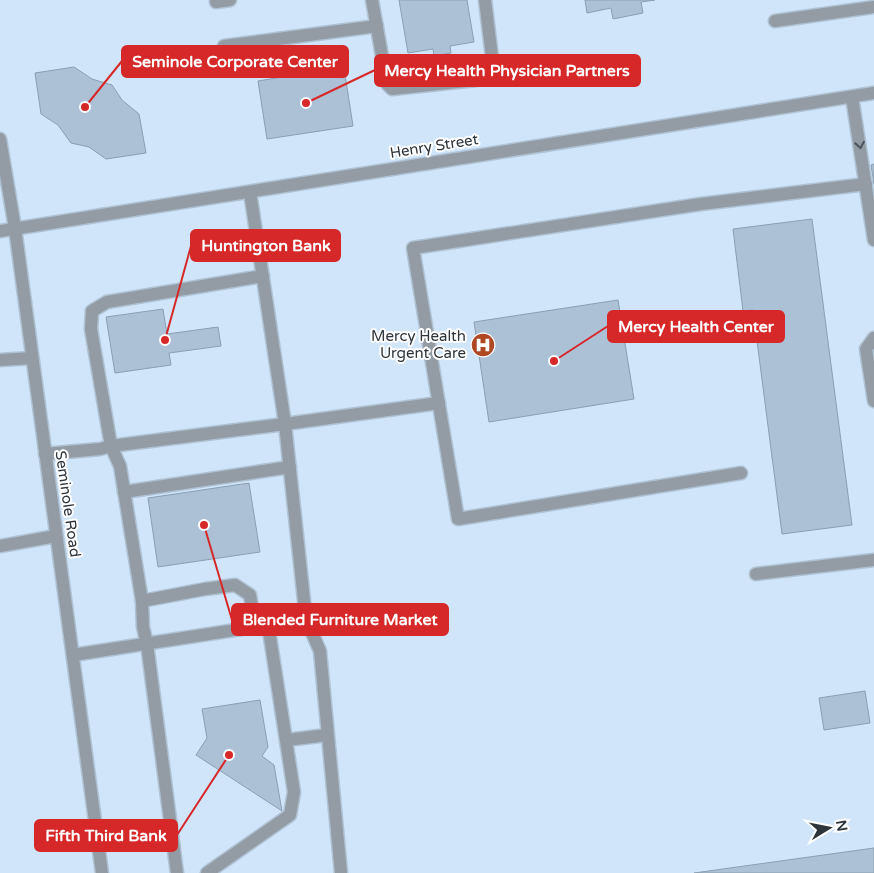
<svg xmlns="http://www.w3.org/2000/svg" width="874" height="873" font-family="'Varela Round',sans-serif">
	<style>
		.building { fill: #adc1d6; stroke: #8b9fb3 }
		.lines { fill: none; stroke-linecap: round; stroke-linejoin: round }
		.minor-casing { stroke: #afc2d4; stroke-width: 15 }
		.minor { stroke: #939ba4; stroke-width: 12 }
		.oneway { stroke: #4b535b }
		.labels { text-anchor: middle; stroke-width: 4; stroke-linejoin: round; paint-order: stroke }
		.street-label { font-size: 15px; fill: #2c343c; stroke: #fff }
		.poi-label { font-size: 15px; fill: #2c343c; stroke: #fff; text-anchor: end }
		.leader { fill: none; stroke: #d62828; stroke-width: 2 }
		.callout-dot { fill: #d62828; stroke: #fff; stroke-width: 2 }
		.callout { fill: #d62828; stroke: #d62828; stroke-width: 2 }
		.callout-label { font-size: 16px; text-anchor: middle; font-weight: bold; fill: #fff }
	</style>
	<rect width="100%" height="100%" fill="#d0e5fa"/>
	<g class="building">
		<polygon points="399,0 467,0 474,42 450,46 451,53 434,56 433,49 408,53"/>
		<polygon points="585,0 655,0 641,2 643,13 613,19 611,8 587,13"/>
		<polygon points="303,62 305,74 344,68 353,126 267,139 258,81 294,75 292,64"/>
		<polygon points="74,67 92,79 112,85 122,100 139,114 146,153 106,159 89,147 71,143 58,125 41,114 35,73"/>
		<polygon points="874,164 874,184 871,165"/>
		<polygon points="812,219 852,525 782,534 753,310 743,311 733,229"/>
		<polygon points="618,300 634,399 489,422 474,322"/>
		<polygon points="163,309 167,334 218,327 221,346 169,353 171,365 115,373 106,317"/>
		<polygon points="249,483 260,552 158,567 148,498"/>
		<polygon points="865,691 870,723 824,730 819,698"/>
		<polygon points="260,700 268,747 262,756 274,765 282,811 196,755 207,738 202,709"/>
		<polygon points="874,848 874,873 694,873"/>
	</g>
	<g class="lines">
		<g class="minor-casing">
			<g id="minor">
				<polyline points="372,0 387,84 392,89 476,80 488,73 493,65 485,0"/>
				<polyline points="216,2 230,0"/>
				<polyline points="775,21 874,7"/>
				<polyline points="224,46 377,26"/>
				<polyline points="852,97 874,240"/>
				<polyline points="0,139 15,228 102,873"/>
				<polyline points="250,192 285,424 306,619 320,651 341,873"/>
				<polyline points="0,231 874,93"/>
				<polyline points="263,276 107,302 92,311 91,329 111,446 285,424 439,403"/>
				<polyline points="874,338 866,349 874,401"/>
				<polyline points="0,360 32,358"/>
				<polyline points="45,454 100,449 111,446 120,466 142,601"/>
				<polyline points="741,473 458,519 413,248 701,204 866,184"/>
				<polyline points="124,492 290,467"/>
				<polyline points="0,546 56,536"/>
				<polyline points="756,574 874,560"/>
				<polyline points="73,655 306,619"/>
				<polyline points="287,740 327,735"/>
				<polyline points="177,873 147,644 143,627 142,601 205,589 235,585 250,595 255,626"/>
				<polyline points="207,873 290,815 294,792 268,624"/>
			</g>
		</g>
		<use href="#minor" class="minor"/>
	</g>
	<defs><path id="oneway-chevron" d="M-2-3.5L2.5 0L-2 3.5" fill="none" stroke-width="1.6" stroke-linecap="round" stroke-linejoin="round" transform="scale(1.25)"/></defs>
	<use class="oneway" href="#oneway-chevron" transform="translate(860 145) rotate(81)"/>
	<defs>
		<g id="hospital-disc" transform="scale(1.25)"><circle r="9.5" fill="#ae4722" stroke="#fff"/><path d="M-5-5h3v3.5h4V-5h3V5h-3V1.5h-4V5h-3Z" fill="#fff"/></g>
	</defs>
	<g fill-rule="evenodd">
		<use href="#hospital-disc" x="483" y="345"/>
	</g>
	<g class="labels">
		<g class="street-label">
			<text transform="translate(434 146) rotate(-9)" y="5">Henry Street</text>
			<text transform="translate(68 504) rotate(82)" y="5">Seminole Road</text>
		</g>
		<g class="poi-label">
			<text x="466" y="341">Mercy Health<tspan x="466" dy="17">Urgent Care</tspan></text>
		</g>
	</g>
	<path class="leader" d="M85 107L122 61M306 103L375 70M165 340L191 246M554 361L608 326M204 525L232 620M229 755L177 835"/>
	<g class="callout-dot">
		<circle cx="85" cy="107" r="5"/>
		<circle cx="306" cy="103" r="5"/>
		<circle cx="165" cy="340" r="5"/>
		<circle cx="554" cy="361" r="5"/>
		<circle cx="204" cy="525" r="5"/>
		<circle cx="229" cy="755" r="5"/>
	</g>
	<g class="callout">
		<rect x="122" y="46" width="226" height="31" rx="5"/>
		<rect x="375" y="55" width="265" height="31" rx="5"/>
		<rect x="191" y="230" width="149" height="31" rx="5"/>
		<rect x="608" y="311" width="176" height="31" rx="5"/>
		<rect x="232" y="604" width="216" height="31" rx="5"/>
		<rect x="35" y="820" width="142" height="31" rx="5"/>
	</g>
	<g class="callout-label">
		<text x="235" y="67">Seminole Corporate Center</text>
		<text x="507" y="76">Mercy Health Physician Partners</text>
		<text x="266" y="251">Huntington Bank</text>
		<text x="696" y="332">Mercy Health Center</text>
		<text x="340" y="625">Blended Furniture Market</text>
		<text x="106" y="841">Fifth Third Bank</text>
	</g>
	<g transform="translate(829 828) rotate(80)" stroke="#ffffff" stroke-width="4" paint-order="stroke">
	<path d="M0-4L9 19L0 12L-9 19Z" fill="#2c343c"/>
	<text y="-8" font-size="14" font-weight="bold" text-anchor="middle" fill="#2c343c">N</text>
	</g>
</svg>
